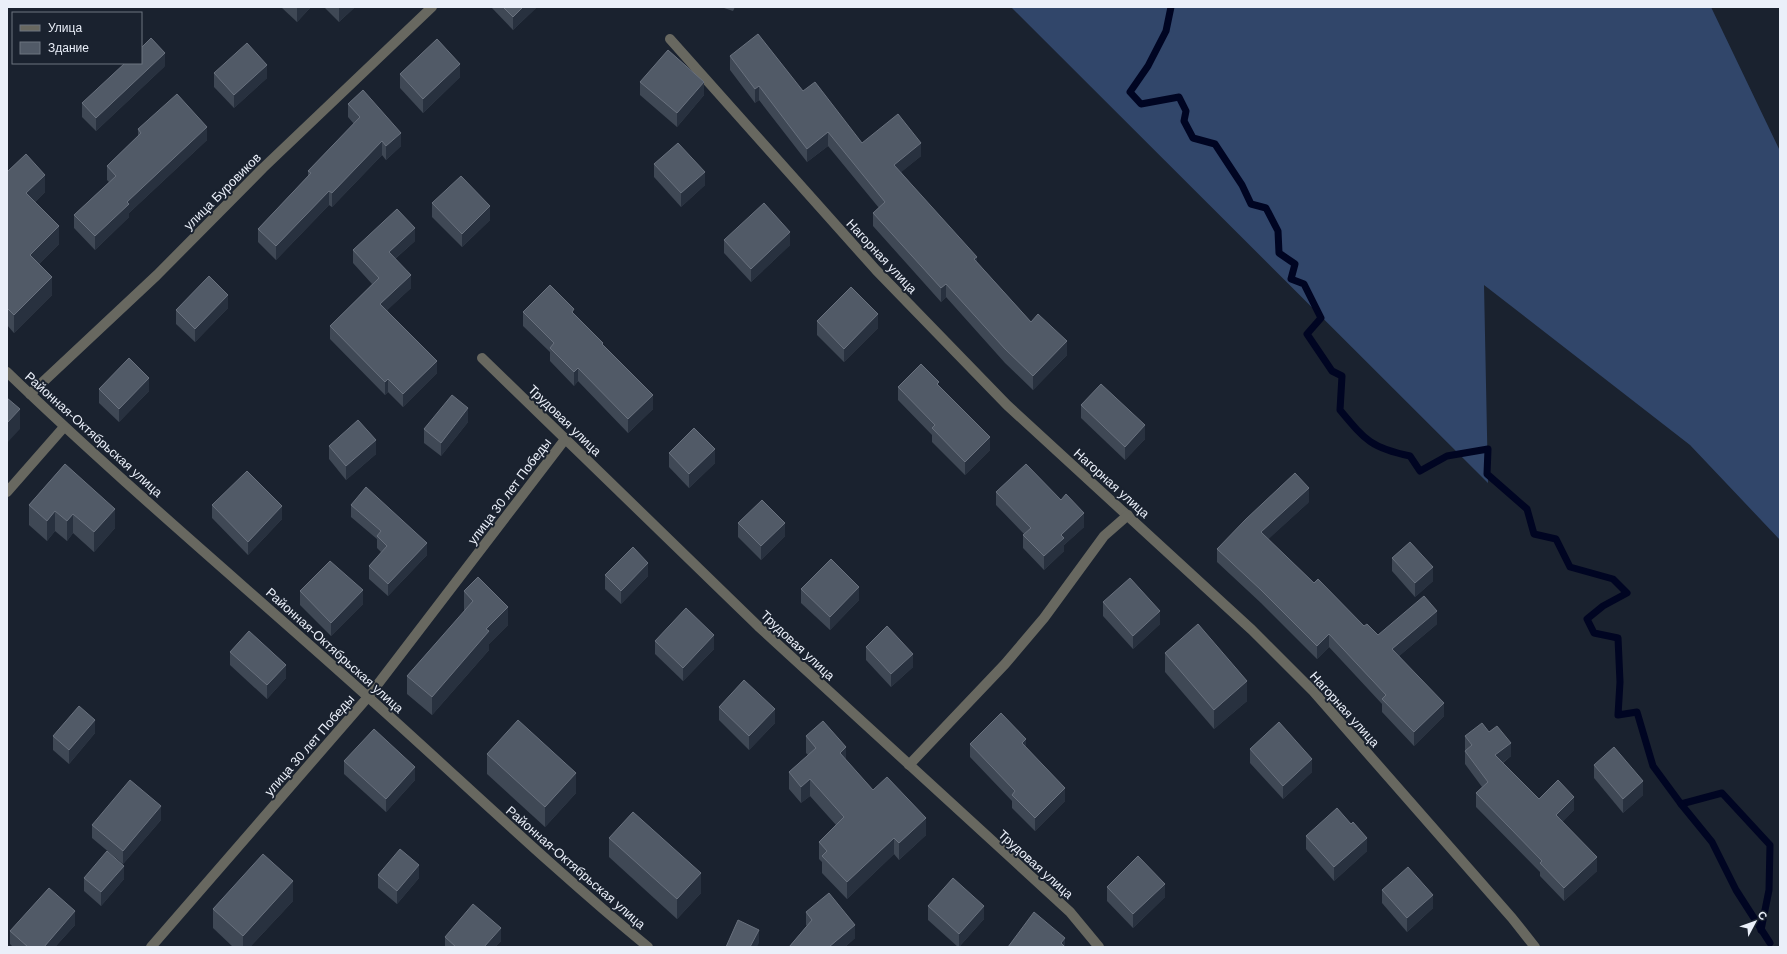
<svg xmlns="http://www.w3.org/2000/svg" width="1787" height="954" font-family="Arial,sans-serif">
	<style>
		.forest { fill: #31466a }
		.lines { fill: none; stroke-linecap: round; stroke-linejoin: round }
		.stream { stroke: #000522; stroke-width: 7 }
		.minor { stroke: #686860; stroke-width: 10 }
		.wall { fill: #3f4855 }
		.shaded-wall { fill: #28313f }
		.building { fill: #515a67; stroke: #69717e }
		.labels { text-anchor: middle; stroke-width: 4; stroke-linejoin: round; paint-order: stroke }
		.street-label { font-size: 13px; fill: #eaeff9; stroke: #1a222f }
	</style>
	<rect width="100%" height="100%" fill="#1a222f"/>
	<polygon class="forest" points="1011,7 1711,7 1780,151 1780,540 1690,445 1484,285 1488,483"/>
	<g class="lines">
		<g class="stream">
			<path d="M1171 7 1166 31 1148 66 1130 92 1141 104 1179 97 1186 111 1184 121 1193 138 1215 144 1242 185 1251 204 1266 208 1278 231 1279 253 1295 264 1291 279 1304 284 1321 318 1307 334 1332 371 1342 376 1340 410C1365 440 1371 448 1410 456L1420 471 1447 456 1488 449 1487 474 1527 509 1534 534 1556 539 1570 567 1613 579 1627 593 1603 606 1587 619 1594 633 1618 638 1620 682 1618 715 1637 712 1653 766 1681 804 1722 793 1770 845 1769 890 1761 930"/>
			<polyline points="1681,804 1712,842 1736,890 1770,943"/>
		</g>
		<g class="minor">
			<polyline points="670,39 876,270 1007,405 1252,630 1313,691 1512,918 1535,947"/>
			<polyline points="482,358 758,626 1070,912 1099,947"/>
			<path d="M7 372C123 484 247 588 367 696 461 780 551 867 648 947"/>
			<polyline points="30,394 157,275 263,168 432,7"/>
			<polyline points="7,492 64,427"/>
			<polyline points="909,765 1005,664 1044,618 1104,536 1128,515"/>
			<polyline points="151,947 368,697 566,438"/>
		</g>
	</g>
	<g class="wall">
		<polygon points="281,7 310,7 310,8 297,22"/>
		<polygon points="324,7 355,7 339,22"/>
		<polygon points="491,7 537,7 513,30"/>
		<polygon points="721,7 735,7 733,11"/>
		<polygon points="730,56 803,91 862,143 921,156 901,172 977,262 1031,322 1067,355 1033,390 1005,363 946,297 941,302 873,226 873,213 879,208 828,146 807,162 759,100 755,103 730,70"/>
		<polygon points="165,66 96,131 82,117 82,103"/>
		<polygon points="214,73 267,78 234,108 214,87"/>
		<polygon points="400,74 460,77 423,113 400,88"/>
		<polygon points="640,82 704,95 677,127 640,95"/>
		<polygon points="348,104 401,146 386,160 382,155 332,207 329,205 276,260 258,242 258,229 308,176 308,171 354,124 348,117"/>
		<polygon points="138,129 207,140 129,213 129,217 95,250 74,228 74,215 109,182 107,180 107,166 138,136"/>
		<polygon points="654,164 705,185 681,207 654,177"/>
		<polygon points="7,172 45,192 35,202 59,244 39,264 52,295 14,333 7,325"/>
		<polygon points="432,203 490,220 462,247 432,217"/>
		<polygon points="724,240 790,245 751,282 724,253"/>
		<polygon points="415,241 395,259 411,288 387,310 437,373 403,407 388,392 385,395 330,339 330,326 372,284 353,263 353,250"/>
		<polygon points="228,308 195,342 176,324 176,310"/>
		<polygon points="523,312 574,314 603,345 653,409 628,433 578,381 574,386 550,361 550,352 523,326"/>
		<polygon points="817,321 878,328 844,362 817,335"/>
		<polygon points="939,386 990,450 965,475 932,442 932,435 898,400 898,387"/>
		<polygon points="99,389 149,391 119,422 99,403"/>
		<polygon points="1081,405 1145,439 1125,460 1081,418"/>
		<polygon points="468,422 441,456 424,443 424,429"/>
		<polygon points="329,446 376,454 346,480 329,459"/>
		<polygon points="669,453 715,463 689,488 669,467"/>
		<polygon points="65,464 115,528 94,552 73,533 67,541 55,531 47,541 29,525 29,505"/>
		<polygon points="996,492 1061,500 1084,527 1064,545 1064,551 1044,570 1023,548 1023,535 1024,534 996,505"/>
		<polygon points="1309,502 1268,539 1314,583 1364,626 1378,635 1437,624 1399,656 1444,716 1414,746 1382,712 1382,704 1329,647 1317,659 1261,603 1217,562 1217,549"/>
		<polygon points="212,505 282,519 248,555 212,518"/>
		<polygon points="351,505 427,555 388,596 369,579 369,566 381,552 377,548 377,539 351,517"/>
		<polygon points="738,523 785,536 761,560 738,537"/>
		<polygon points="1392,558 1433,581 1415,597 1392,571"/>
		<polygon points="605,575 648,576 621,604 605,589"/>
		<polygon points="801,589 859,600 830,630 801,603"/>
		<polygon points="300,591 363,604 331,636 300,605"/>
		<polygon points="464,591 508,625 489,644 489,650 432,715 407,694 407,676 465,611 464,610"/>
		<polygon points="1103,602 1160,624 1133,649 1103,616"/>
		<polygon points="655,641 714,649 683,681 655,654"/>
		<polygon points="866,647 913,667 891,687 866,660"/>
		<polygon points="230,652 286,678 267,699 230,665"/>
		<polygon points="1165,653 1247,701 1214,729 1165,672"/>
		<polygon points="719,707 775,723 749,750 719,720"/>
		<polygon points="1489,732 1511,756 1503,763 1539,799 1574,810 1562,822 1597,871 1564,901 1540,876 1540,872 1476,807 1476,793 1482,787 1465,764 1465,736"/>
		<polygon points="95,733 69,764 53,750 53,736"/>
		<polygon points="806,736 846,760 873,790 926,835 899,860 894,854 847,899 822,873 822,862 819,859 819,842 836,825 810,796 801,803 789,789 789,772 808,755 806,753"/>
		<polygon points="970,744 1026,748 1065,801 1035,831 1012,808 1012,801 970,757"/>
		<polygon points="1250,749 1312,772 1283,799 1250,763"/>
		<polygon points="487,754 576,793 545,827 487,774"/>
		<polygon points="344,761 415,780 386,812 344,774"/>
		<polygon points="1594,765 1643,795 1623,813 1594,778"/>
		<polygon points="161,820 123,864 92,838 92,825"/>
		<polygon points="1306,836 1367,851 1334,881 1306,849"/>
		<polygon points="609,838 701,893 677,919 609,857"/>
		<polygon points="378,875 419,878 397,904 378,888"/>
		<polygon points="84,878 124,879 101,906 84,891"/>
		<polygon points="1107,887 1165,897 1133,928 1107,901"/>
		<polygon points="1382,890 1433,908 1407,932 1382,903"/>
		<polygon points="293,901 250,947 233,947 213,928 213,909"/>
		<polygon points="928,906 984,919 959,947 958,947 928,920"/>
		<polygon points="806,912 855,938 845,947 789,947 807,926 806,925"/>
		<polygon points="75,925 55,947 13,947 10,944 10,931"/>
		<polygon points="445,937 501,941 495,947 445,947"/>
	</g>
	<g class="shaded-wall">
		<polygon points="297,7 310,7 310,8 297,22"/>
		<polygon points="339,7 355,7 339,22"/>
		<polygon points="523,7 537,7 513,30 513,17"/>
		<polygon points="165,53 165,66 96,131 96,118"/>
		<polygon points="460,64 460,77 423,113 423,99"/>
		<polygon points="267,65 267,78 234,108 234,95"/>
		<polygon points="704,82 704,95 677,127 677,113"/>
		<polygon points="759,86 759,100 755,103 755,89"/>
		<polygon points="207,127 207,140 129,213 129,217 95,250 95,236 127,202"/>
		<polygon points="828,132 828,146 807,162 807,149"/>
		<polygon points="401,133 401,146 386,160 386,146"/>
		<polygon points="382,141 382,155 332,207 332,193"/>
		<polygon points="921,143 921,156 894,178 894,165"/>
		<polygon points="705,172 705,185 681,207 681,193"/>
		<polygon points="45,175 45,192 26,211 26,193"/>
		<polygon points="329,191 329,205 276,260 276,246"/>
		<polygon points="490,206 490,220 462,247 462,234"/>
		<polygon points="59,226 59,244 30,273 30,255"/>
		<polygon points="415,228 415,241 389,264 389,252"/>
		<polygon points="790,232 790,245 751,282 751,269"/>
		<polygon points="977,257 977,270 974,259"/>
		<polygon points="411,275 411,288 380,317 380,304"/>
		<polygon points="52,277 52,295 14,333 14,315"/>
		<polygon points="946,284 946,297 941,302 941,288"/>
		<polygon points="228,295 228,308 195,342 195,329"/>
		<polygon points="878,314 878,328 844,362 844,349"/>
		<polygon points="1067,341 1067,355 1033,390 1033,376"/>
		<polygon points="437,361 437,373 403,407 403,394"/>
		<polygon points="578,368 578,381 574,386 574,372"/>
		<polygon points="149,378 149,391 119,422 119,409"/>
		<polygon points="388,379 388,392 385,395 385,382"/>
		<polygon points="653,395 653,409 628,433 628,419"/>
		<polygon points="468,408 468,422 441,456 441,443"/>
		<polygon points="20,409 20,429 7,443 7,423"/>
		<polygon points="1145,425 1145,439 1125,460 1125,447"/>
		<polygon points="990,437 990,450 965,475 965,462"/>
		<polygon points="376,440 376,454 346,480 346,466"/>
		<polygon points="715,449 715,463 689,488 689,474"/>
		<polygon points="1309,488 1309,502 1261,546 1261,532"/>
		<polygon points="282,506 282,519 248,555 248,542"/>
		<polygon points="115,509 115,528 94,552 94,532"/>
		<polygon points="55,511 55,531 47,541 47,521"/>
		<polygon points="1084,513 1084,527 1064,545 1064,551 1044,570 1044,556 1061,535"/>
		<polygon points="73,514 73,533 67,541 67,521"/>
		<polygon points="785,523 785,536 761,560 761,546"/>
		<polygon points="427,543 427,555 388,596 388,584"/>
		<polygon points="648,563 648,576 621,604 621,591"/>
		<polygon points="1433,567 1433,581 1415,597 1415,583"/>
		<polygon points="859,587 859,600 830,630 830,617"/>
		<polygon points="363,590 363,604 331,636 331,623"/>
		<polygon points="508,607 508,625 489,644 489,650 432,715 432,697 486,629"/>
		<polygon points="1160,611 1160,624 1133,649 1133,636"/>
		<polygon points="1437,611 1437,624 1392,662 1392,649"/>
		<polygon points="1329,634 1329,647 1317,659 1317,646"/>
		<polygon points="714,635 714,649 683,681 683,668"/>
		<polygon points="913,654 913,667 891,687 891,674"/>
		<polygon points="286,665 286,678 267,699 267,685"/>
		<polygon points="1247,681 1247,701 1214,729 1214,710"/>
		<polygon points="1444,703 1444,716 1414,746 1414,732"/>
		<polygon points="775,709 775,723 749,750 749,736"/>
		<polygon points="95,720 95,733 69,764 69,750"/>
		<polygon points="1026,739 1026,752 1022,743"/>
		<polygon points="1511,743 1511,756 1495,768 1495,755"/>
		<polygon points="846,747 846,764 840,753"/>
		<polygon points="1312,759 1312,772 1283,799 1283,786"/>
		<polygon points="415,767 415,780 386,812 386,799"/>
		<polygon points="576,773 576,793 545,827 545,807"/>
		<polygon points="810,779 810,796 801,803 801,787"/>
		<polygon points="1643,781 1643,795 1623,813 1623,799"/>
		<polygon points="1065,788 1065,801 1035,831 1035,818"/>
		<polygon points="1574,797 1574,810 1556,829 1556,815"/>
		<polygon points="161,806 161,820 123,864 123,851"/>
		<polygon points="926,818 926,835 899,860 899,843"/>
		<polygon points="894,838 894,854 847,899 847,882"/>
		<polygon points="1367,838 1367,851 1334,881 1334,867"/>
		<polygon points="1597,857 1597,871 1564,901 1564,888"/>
		<polygon points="419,865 419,878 397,904 397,891"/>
		<polygon points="124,866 124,879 101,906 101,892"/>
		<polygon points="701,873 701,893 677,919 677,899"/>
		<polygon points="293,881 293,901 250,947 243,947 243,936"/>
		<polygon points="1165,884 1165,897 1133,928 1133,914"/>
		<polygon points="1433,895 1433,908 1407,932 1407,918"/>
		<polygon points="984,906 984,919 959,947 959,934"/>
		<polygon points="75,911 75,925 55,947 44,947"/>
		<polygon points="855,925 855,938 845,947 829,947"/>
		<polygon points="501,928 501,941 495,947 484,947"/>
		<polygon points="759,930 759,943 757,947 750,947"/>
		<polygon points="1065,938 1065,947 1061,943"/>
	</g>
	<g class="building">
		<polygon points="503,7 523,7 513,17"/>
		<polygon points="758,34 803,91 815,82 862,143 898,114 921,143 894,165 977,257 974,259 1031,322 1038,314 1067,341 1033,376 1005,349 946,284 941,288 873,213 885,202 828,132 807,149 759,86 755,89 730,56"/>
		<polygon points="151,38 165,53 96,118 82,103 125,63 141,63 141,48"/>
		<polygon points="437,39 460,64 423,99 400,74"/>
		<polygon points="247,43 267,65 234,95 214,73"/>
		<polygon points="668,50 704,82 677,113 640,82"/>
		<polygon points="363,90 401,133 386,146 382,141 332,193 329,191 276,246 258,229 311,173 308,171 360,117 348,104"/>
		<polygon points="177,94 207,127 127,202 129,204 95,236 74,215 116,176 107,166 141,133 138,129"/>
		<polygon points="678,143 705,172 681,193 654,164"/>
		<polygon points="26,154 45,175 26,193 59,226 30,255 52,277 14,315 7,308 7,172"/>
		<polygon points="461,176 490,206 462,234 432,203"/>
		<polygon points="764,203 790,232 751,269 724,240"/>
		<polygon points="397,209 415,228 389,252 411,275 380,304 437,361 403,394 388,379 385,382 330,326 379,278 353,250"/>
		<polygon points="209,276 228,295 195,329 176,310"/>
		<polygon points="550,285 574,309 572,312 603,343 602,344 653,395 628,419 578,368 574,372 550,348 554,343 523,312"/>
		<polygon points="851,287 878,314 844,349 817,321"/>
		<polygon points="129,358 149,378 119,409 99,389"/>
		<polygon points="921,364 939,382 937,384 990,437 965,462 932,428 935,425 898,387"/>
		<polygon points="1101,384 1145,425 1125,447 1081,405"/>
		<polygon points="452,395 468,408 441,443 424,429"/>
		<polygon points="7,398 20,409 7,423"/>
		<polygon points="358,420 376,440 346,466 329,446"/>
		<polygon points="694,428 715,449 689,474 669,453"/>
		<polygon points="65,464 115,509 94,532 73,514 67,521 55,511 47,521 29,505"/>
		<polygon points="1026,464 1061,500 1066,494 1084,513 1061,535 1064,538 1044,556 1023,535 1031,528 996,492"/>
		<polygon points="247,471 282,506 248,542 212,505"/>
		<polygon points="1295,473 1309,488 1261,532 1314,583 1318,579 1364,626 1367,624 1378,635 1424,596 1437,611 1392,649 1444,703 1414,732 1382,699 1386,695 1329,634 1317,646 1261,590 1217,549 1246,519"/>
		<polygon points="366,487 427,543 388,584 369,566 387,546 377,536 381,531 351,505"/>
		<polygon points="762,500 785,523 761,546 738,523"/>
		<polygon points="1410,542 1433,567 1415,583 1392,558"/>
		<polygon points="633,547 648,563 621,591 605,575"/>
		<polygon points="831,559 859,587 830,617 801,589"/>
		<polygon points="330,561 363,590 331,623 300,591"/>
		<polygon points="478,577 508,607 486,629 489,631 432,697 407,676 473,601 464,591"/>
		<polygon points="1130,578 1160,611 1133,636 1103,602"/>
		<polygon points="686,608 714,635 683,668 655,641"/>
		<polygon points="1198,624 1247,681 1214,710 1165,653"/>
		<polygon points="887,626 913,654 891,674 866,647"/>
		<polygon points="249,631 286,665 267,685 230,652"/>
		<polygon points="744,680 775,709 749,736 719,707"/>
		<polygon points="79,706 95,720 69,750 53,736"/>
		<polygon points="1001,713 1026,739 1022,743 1065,788 1035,818 1012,795 1015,791 970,744"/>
		<polygon points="518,720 576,773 545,807 487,754"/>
		<polygon points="823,721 846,747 840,753 873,790 887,777 926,818 899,843 894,838 847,882 822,856 827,851 819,842 844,817 810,779 801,787 789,772 816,748 806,736"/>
		<polygon points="1279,722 1312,759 1283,786 1250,749"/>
		<polygon points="1482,723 1489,732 1497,726 1511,743 1495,755 1539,799 1558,780 1574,797 1556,815 1597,857 1564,888 1540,863 1542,861 1476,793 1488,782 1465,751 1472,745 1465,736"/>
		<polygon points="374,729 415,767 386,799 344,761"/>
		<polygon points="1614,747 1643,781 1623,799 1594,765"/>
		<polygon points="130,780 161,806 123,851 92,825"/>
		<polygon points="1337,808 1351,824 1353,822 1367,838 1334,867 1306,836"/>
		<polygon points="633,812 701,873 677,899 609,838"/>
		<polygon points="400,849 419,865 397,891 378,875"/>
		<polygon points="107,851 124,866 101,892 84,878"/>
		<polygon points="263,854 293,881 243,936 213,909"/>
		<polygon points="1138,856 1165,884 1133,914 1107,887"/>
		<polygon points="1408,867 1433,895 1407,918 1382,890"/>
		<polygon points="953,878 984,906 959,934 928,906"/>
		<polygon points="49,888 75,911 44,947 28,947 10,931"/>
		<polygon points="829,893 855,925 829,947 789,947 812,920 806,912"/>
		<polygon points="473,904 501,928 484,947 456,947 445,937"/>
		<polygon points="1034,912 1065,938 1061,943 1065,947 1008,947"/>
		<polygon points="738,920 759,930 750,947 726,947"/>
	</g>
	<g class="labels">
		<g class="street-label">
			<text transform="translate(222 191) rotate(-45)" y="5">улица Буровиков</text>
			<text transform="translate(882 256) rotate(47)" y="5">Нагорная улица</text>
			<text transform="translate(565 420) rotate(44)" y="5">Трудовая улица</text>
			<text transform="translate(94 434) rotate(42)" y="5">Районная-Октябрьская улица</text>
			<text transform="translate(1112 483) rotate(42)" y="5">Нагорная улица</text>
			<text transform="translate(509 491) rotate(-53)" y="5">улица 30 лет Победы</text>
			<text transform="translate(798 645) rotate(43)" y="5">Трудовая улица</text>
			<text transform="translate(335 650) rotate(42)" y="5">Районная-Октябрьская улица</text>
			<text transform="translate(1345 709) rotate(48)" y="5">Нагорная улица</text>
			<text transform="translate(309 745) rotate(-49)" y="5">улица 30 лет Победы</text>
			<text transform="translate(1036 864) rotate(42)" y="5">Трудовая улица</text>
			<text transform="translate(576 867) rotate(41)" y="5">Районная-Октябрьская улица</text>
		</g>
	</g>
	<rect width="1787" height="954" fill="none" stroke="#eaeff9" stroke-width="16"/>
	<rect x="12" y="12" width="130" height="52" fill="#1a222f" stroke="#6d7480"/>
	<rect x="20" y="25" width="20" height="6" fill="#686860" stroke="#6d7480"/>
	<text x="48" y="32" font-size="12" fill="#eaeff9">Улица</text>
	<rect x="20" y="42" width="20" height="12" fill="#515a67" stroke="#6d7480"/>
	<text x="48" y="52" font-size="12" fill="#eaeff9">Здание</text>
	<g transform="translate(1755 922) rotate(49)" stroke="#1a222f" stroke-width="3" paint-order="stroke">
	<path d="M0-3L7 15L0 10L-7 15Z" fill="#eaeff9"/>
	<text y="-6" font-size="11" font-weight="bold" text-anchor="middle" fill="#eaeff9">С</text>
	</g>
</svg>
